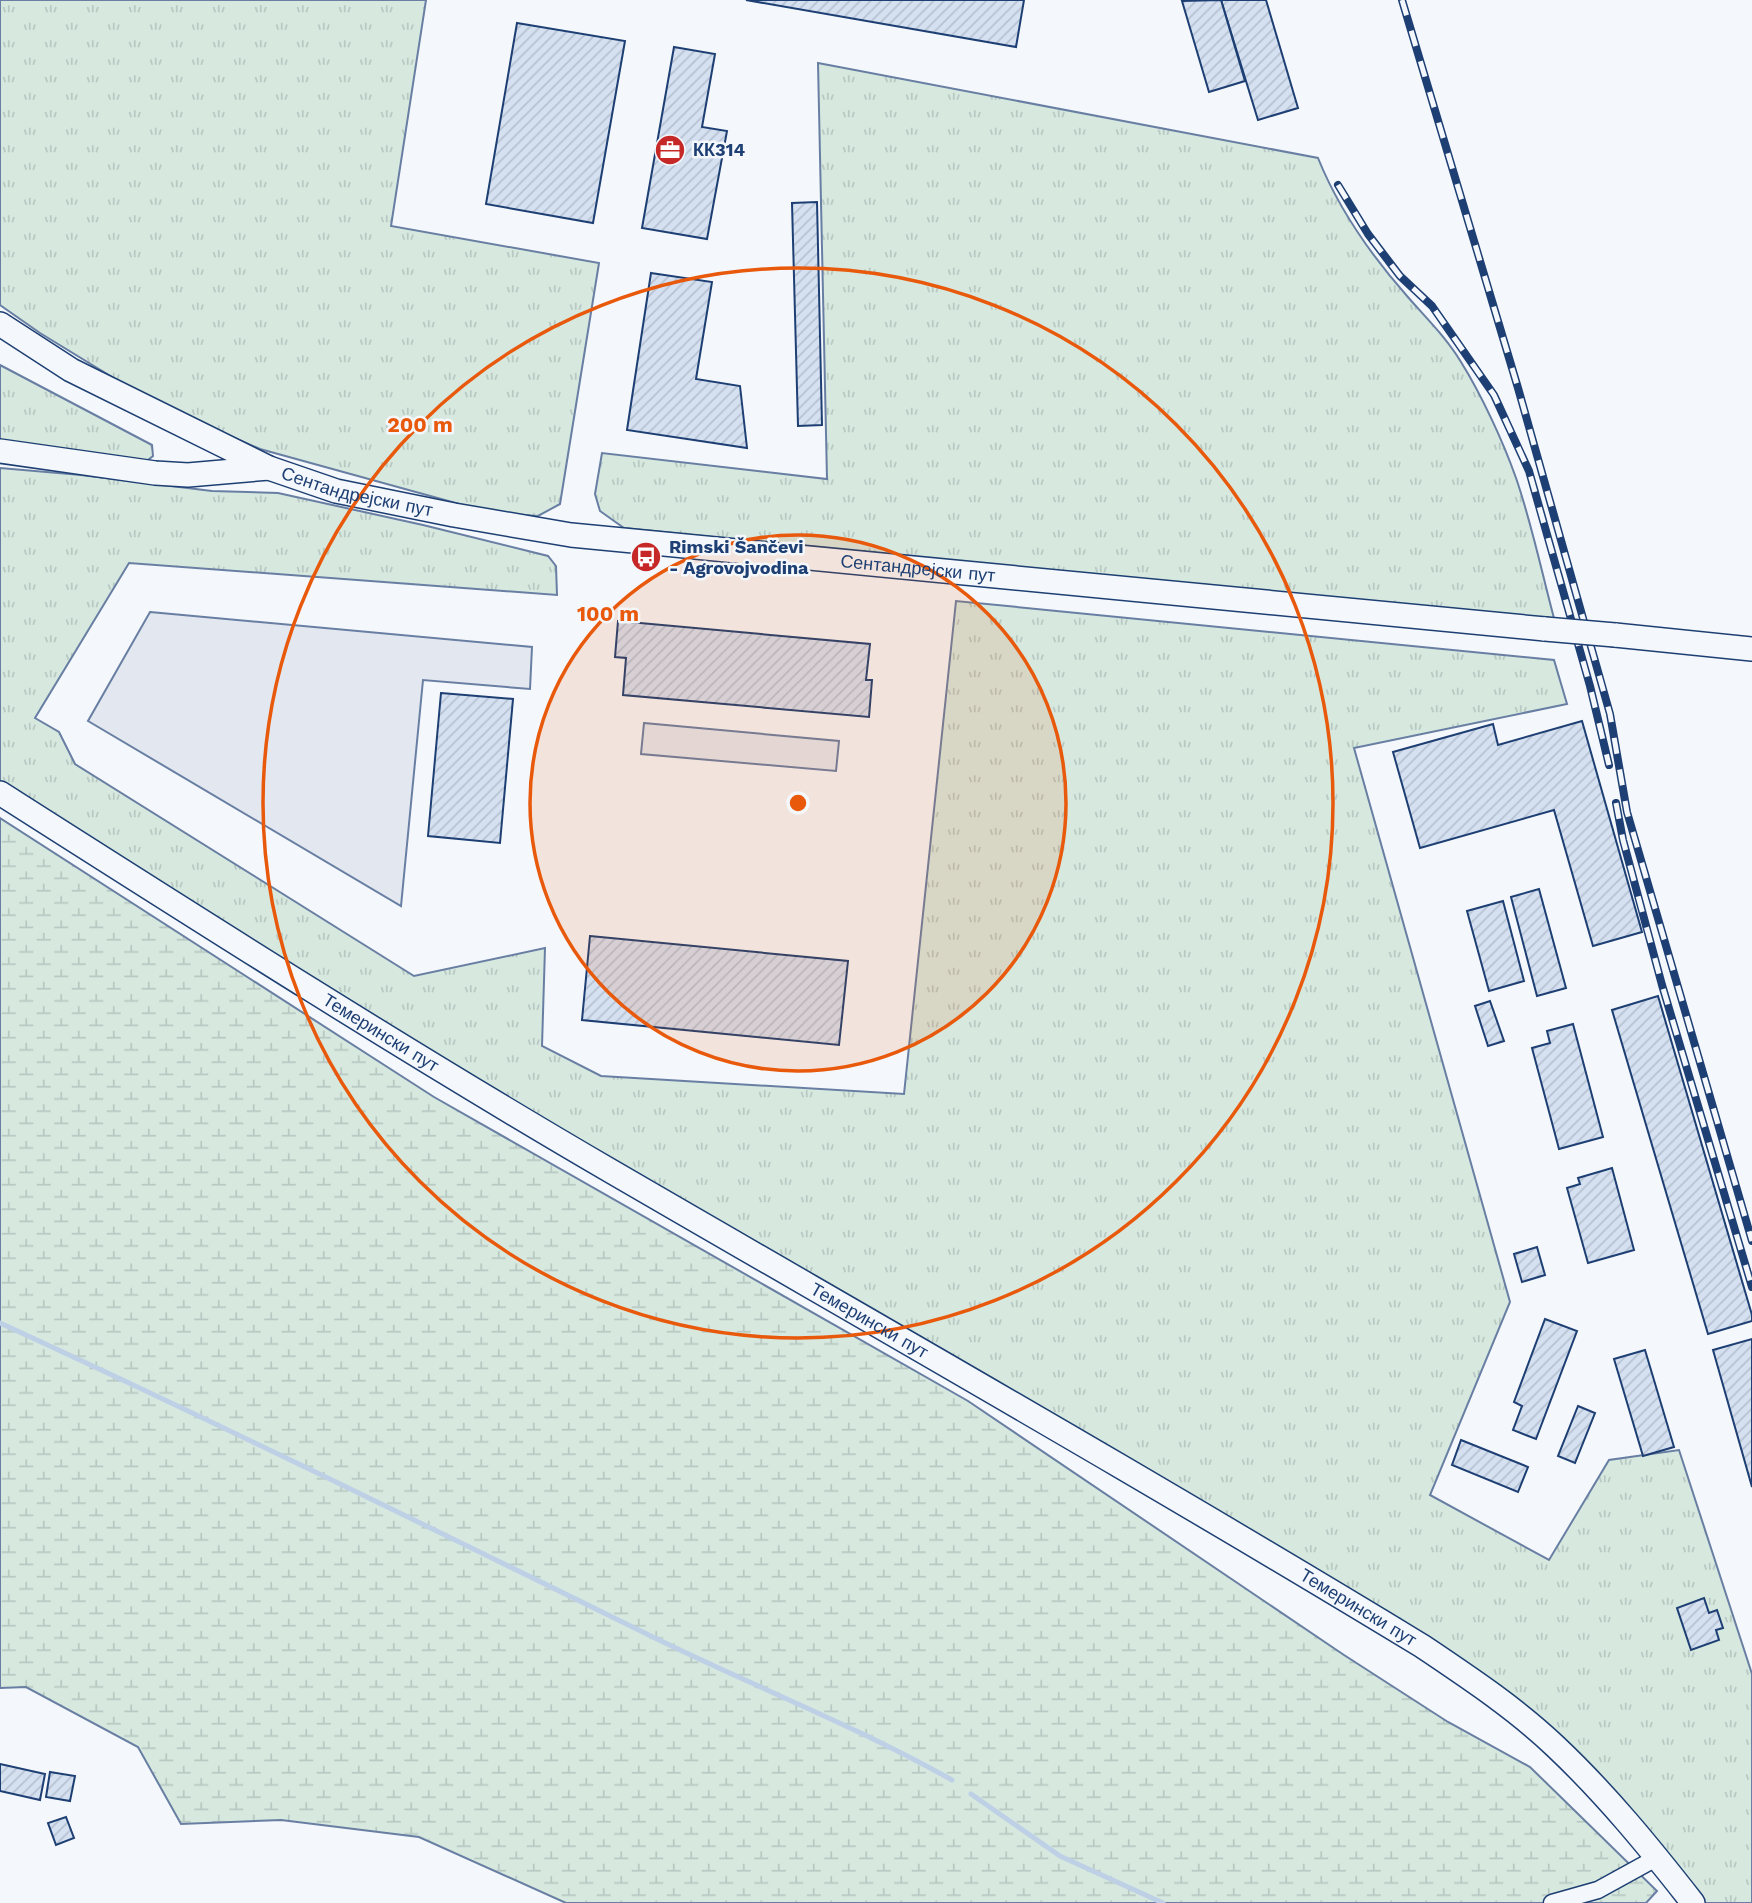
<svg xmlns="http://www.w3.org/2000/svg" width="1752" height="1903" font-family="'Work Sans',sans-serif">
	<style>
		.grass { fill: url(#grass-tufts); stroke: #687fa3; stroke-width: 2 }
		.wetland { fill: url(#wetland-marsh); stroke: #687fa3; stroke-width: 2 }
		.parking { fill: #e3e8f0; stroke: #687fa3; stroke-width: 2 }
		.lines { fill: none; stroke-linecap: round; stroke-linejoin: round }
		.stream { stroke: #bed0e5; stroke-width: 5 }
		.building { fill: url(#building-hatch); stroke: #1d3f73; stroke-width: 2 }
		.street-casing { stroke: #1d3f73; stroke-width: 19 }
		.secondary-casing { stroke: #1d3f73; stroke-width: 26 }
		.street { stroke: #f4f7fb; stroke-width: 16 }
		.secondary { stroke: #f4f7fb; stroke-width: 23 }
		.rail-casing { stroke: #1d3f73; stroke-width: 8 }
		.rail { stroke: #f4f7fb; stroke-width: 5; stroke-dasharray: 16; stroke-linecap: butt }
		.secondary-bridge-casing { stroke: #1d3f73; stroke-width: 26; stroke-linecap: butt }
		.secondary-bridge { stroke: #f4f7fb; stroke-width: 23 }
		.ring { fill: none; stroke: #e8590c; stroke-width: 3.5 }
		.labels { text-anchor: middle; stroke-width: 5; stroke-linejoin: round; paint-order: stroke }
		.poi-label { font-size: 18px; font-weight: bold; fill: #1d3f73; stroke: #f4f7fb; text-anchor: start }
		.street-label { font-size: 18px; fill: #1d3f73; stroke: #f4f7fb }
		.centre { fill: #e8590c; stroke: #f4f7fb; stroke-width: 3.5 }
		.ring-label { font-size: 21px; text-anchor: middle; font-weight: bold; fill: #e8590c; stroke: #f4f7fb; stroke-width: 5; stroke-linejoin: round; paint-order: stroke }
	</style>
	<defs>
		<pattern id="grass-tufts" width="24" height="20" patternUnits="userSpaceOnUse" patternTransform="scale(1.75)"><rect width="24" height="20" fill="#d7e8df"/><path d="M3 7l-1-3M5 7V3M7 7l1-3M15 17l-1-3M17 17v-4M19 17l1-3" fill="none" stroke="#b8c8c3"/></pattern>
		<pattern id="wetland-marsh" width="20" height="14" patternUnits="userSpaceOnUse" patternTransform="scale(1.75)"><rect width="20" height="14" fill="#d7e8df"/><path d="M1 5h8M5 5V1M11 12h8M15 12V8" fill="none" stroke="#b8c8c3"/></pattern>
		<pattern id="building-hatch" width="6" height="6" patternUnits="userSpaceOnUse" patternTransform="scale(1.75)"><rect width="6" height="6" fill="#d5e0f0"/><path d="M-1 1l2-2M0 6l6-6M5 7l2-2" fill="none" stroke="#b6c1d1"/></pattern>
	</defs>
	<rect width="100%" height="100%" fill="#f4f7fb"/>
	<g class="grass">
		<polygon points="0,0 426,0 391,226 599,263 560,504 538,516 492,513 260,449 153,402 40,333 0,305"/>
		<path d="M818 63 1318 158C1339 210 1370 254 1407 296 1426 318 1446 337 1461 362 1481 394 1503 441 1516 478 1532 524 1542 574 1555 622L624 528 600 511 595 494 602 453 827 479Z"/>
		<polygon points="0,365 152,445 153,456 143,464 0,447"/>
		<polygon points="0,468 81,475 212,491 278,493 423,525 548,556 556,566 557,595 129,563 35,718 59,732 75,764 414,976 545,948 542,1046 601,1076 904,1094 956,601 1554,660 1567,704 1354,748 1510,1302 1430,1495 1549,1560 1609,1460 1679,1450 1752,1674 1752,1903 1688,1903 1617,1815 1492,1699 0,796"/>
	</g>
	<polygon class="wetland" points="0,818 434,1097 968,1401 1344,1655 1448,1722 1530,1767 1657,1891 1646,1903 566,1903 419,1837 281,1820 181,1824 138,1747 26,1687 0,1688"/>
	<g class="parking">
		<polygon points="150,612 532,647 530,689 423,680 401,906 88,721"/>
		<polygon points="644,723 839,741 836,771 641,754"/>
	</g>
	<g class="lines">
		<g class="stream">
			<path d="M0 1323C220 1424 437 1531 655 1638 753 1686 856 1726 952 1780"/>
			<polyline points="971,1794 1060,1856 1163,1903"/>
		</g>
	</g>
	<g class="building">
		<polygon points="746,0 1024,0 1016,47"/>
		<polygon points="1221,0 1266,0 1298,108 1258,120"/>
		<polygon points="1221,0 1245,81 1209,92 1182,1"/>
		<polygon points="517,23 625,41 593,223 486,204"/>
		<polygon points="674,47 715,54 702,127 727,131 707,239 642,228"/>
		<polygon points="817,202 822,425 798,426 792,203"/>
		<polygon points="651,273 712,282 696,379 740,386 747,448 627,430"/>
		<polygon points="618,621 870,644 866,680 872,680 869,717 623,695 626,658 615,657"/>
		<polygon points="441,693 513,699 500,843 428,836"/>
		<polygon points="1582,721 1642,932 1593,946 1554,810 1420,848 1393,752 1493,724 1498,745"/>
		<polygon points="1539,889 1566,988 1537,996 1511,897"/>
		<polygon points="1503,901 1524,981 1489,991 1467,911"/>
		<polygon points="590,936 848,961 839,1045 582,1020"/>
		<polygon points="1658,996 1752,1315 1752,1321 1708,1334 1612,1010"/>
		<polygon points="1490,1001 1504,1041 1488,1046 1475,1006"/>
		<polygon points="1573,1024 1603,1137 1559,1149 1532,1048 1550,1043 1547,1031"/>
		<polygon points="1612,1168 1634,1250 1588,1263 1567,1188 1580,1184 1578,1178"/>
		<polygon points="1537,1247 1545,1275 1522,1282 1514,1254"/>
		<polygon points="1545,1319 1577,1331 1536,1439 1513,1430 1522,1406 1514,1402"/>
		<polygon points="1752,1339 1752,1487 1713,1350"/>
		<polygon points="1645,1350 1674,1447 1643,1456 1614,1359"/>
		<polygon points="1578,1406 1595,1413 1575,1463 1558,1456"/>
		<polygon points="1461,1440 1528,1467 1518,1492 1452,1465"/>
		<polygon points="1704,1598 1709,1613 1717,1610 1723,1628 1716,1630 1719,1640 1691,1650 1677,1608"/>
		<polygon points="0,1764 45,1774 40,1800 0,1791"/>
		<polygon points="50,1772 75,1776 70,1801 46,1797"/>
		<polygon points="66,1817 74,1838 56,1845 48,1823"/>
	</g>
	<g class="lines">
		<g class="street-casing">
			<polyline id="street" points="1552,1903 1598,1890 1658,1857"/>
		</g>
		<g class="secondary-casing">
			<g id="secondary">
				<path id="s1" d="M0 324 71 370 269 468 336 491 454 515 571 535 1545 629"/>
				<polyline points="0,451 155,473 188,475 269,468"/>
				<polyline points="1615,635 1752,649"/>
				<path id="s2" d="M0 793C201 921 403 1050 609 1170 881 1328 1154 1483 1422 1646 1468 1677 1515 1708 1555 1746 1606 1794 1650 1848 1693 1903"/>
			</g>
		</g>
		<use href="#street" class="street"/>
		<use href="#secondary" class="secondary"/>
		<g class="rail-casing">
			<g id="rail">
				<polyline points="1402,0 1518,388 1610,714 1627,812 1752,1241"/>
				<polyline points="1338,185 1368,234 1400,276 1432,306 1494,395 1529,471 1590,686 1609,765"/>
				<polyline points="1616,803 1623,840 1662,985 1752,1287"/>
			</g>
		</g>
		<use href="#rail" class="rail"/>
		<g class="secondary-bridge-casing">
			<polyline id="secondary-bridge" points="1545,629 1615,635"/>
		</g>
		<use href="#secondary-bridge" class="secondary-bridge"/>
	</g>
	<circle cx="798" cy="803" r="268" fill="#e8590c" fill-opacity=".12"/>
	<g class="ring">
		<circle cx="798" cy="803" r="268"/>
		<circle cx="798" cy="803" r="535"/>
	</g>
	<defs>
		<g id="office-disc" transform="scale(1.575)"><circle r="9.5" fill="#c62828" stroke="#f4f7fb"/><path d="M-6-3h4V-5.5h4V-3h4V5H-6ZM-1-4.5V-3h2v-1.5ZM-6 0V1H6V0Z" fill="#fff"/></g>
		<g id="bus-disc" transform="scale(1.575)"><circle r="9.5" fill="#c62828" stroke="#f4f7fb"/><path d="M-5-6H5V4H4V6H2V4H-2V6H-4V4H-5ZM-3.5-4V0h7V-4ZM-3.5 1.2v1.5H-2V1.2ZM2 1.2v1.5H3.5V1.2Z" fill="#fff"/></g>
	</defs>
	<g fill-rule="evenodd">
		<use href="#office-disc" x="670" y="150"/>
		<use href="#bus-disc" x="646" y="557"/>
	</g>
	<g class="labels">
		<g class="poi-label">
			<text x="693" y="156">КК314</text>
			<text x="669" y="553">Rimski Šančevi<tspan x="669" dy="21">- Agrovojvodina</tspan></text>
		</g>
		<g class="street-label">
			<text dy="6" stroke="none"><textPath href="#s1" startOffset="397">Сентандрејски пут</textPath></text>
			<text dy="6" stroke="none"><textPath href="#s1" startOffset="964">Сентандрејски пут</textPath></text>
			<text dy="6" stroke="none"><textPath href="#s2" startOffset="450">Темерински пут</textPath></text>
			<text dy="6" stroke="none"><textPath href="#s2" startOffset="1017">Темерински пут</textPath></text>
			<text dy="6" stroke="none"><textPath href="#s2" startOffset="1584">Темерински пут</textPath></text>
		</g>
	</g>
	<circle cx="798" cy="803" r="10" class="centre"/>
	<g class="ring-label">
		<text x="420" y="432">200 m</text>
		<text x="608" y="621">100 m</text>
	</g>
</svg>
